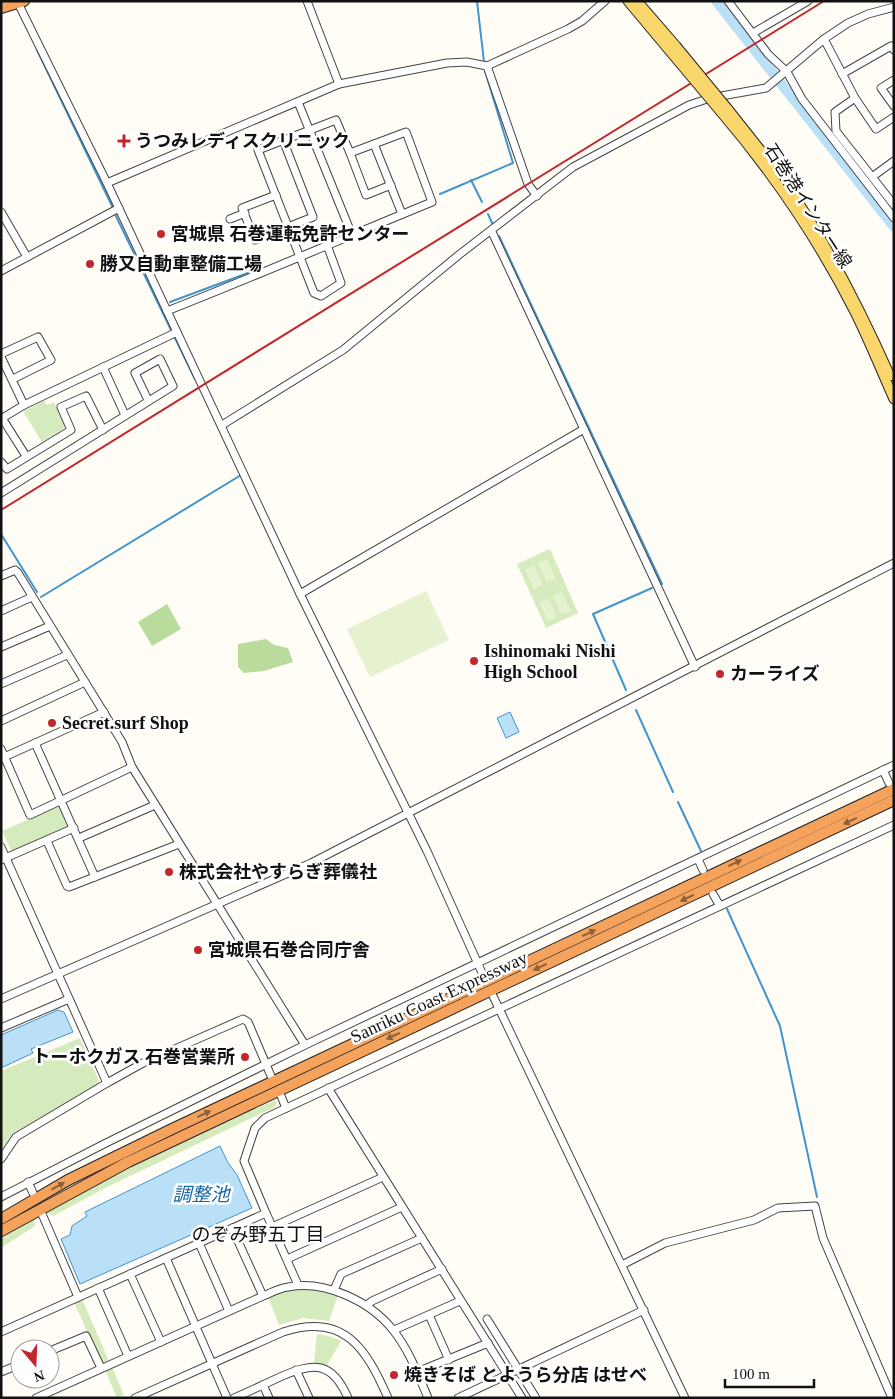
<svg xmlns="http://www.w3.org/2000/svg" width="895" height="1399" font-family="'Times New Roman','Noto Sans JP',serif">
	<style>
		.green { fill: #d5ebbd }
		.forest { fill: #b9dc9c }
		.pitch { fill: #e6f2cf }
		.water { fill: #b9e0f7; stroke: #3f96cf }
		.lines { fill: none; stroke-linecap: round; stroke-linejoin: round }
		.stream { stroke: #3f96cf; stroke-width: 2 }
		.river { stroke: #b9e0f7; stroke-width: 10 }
		.minor-casing { stroke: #444; stroke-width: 9 }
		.major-casing { stroke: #222; stroke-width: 11 }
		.highway-casing { stroke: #222; stroke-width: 12 }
		.minor { stroke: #fff; stroke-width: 7 }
		.major { stroke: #f9d66b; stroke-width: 9 }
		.highway { stroke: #f5a25d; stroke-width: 10 }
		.rail { stroke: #c4262e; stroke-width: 2 }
		.major-bridge-casing { stroke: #222; stroke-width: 11; stroke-linecap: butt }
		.major-bridge { stroke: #f9d66b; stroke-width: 9 }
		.oneway { fill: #8e613b }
		.poi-dot { fill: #c4262e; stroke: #fff; stroke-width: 2 }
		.labels { text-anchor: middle; stroke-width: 5; stroke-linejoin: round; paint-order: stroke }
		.poi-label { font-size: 18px; font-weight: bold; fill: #111; stroke: #fff; text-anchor: start }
		.street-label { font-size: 18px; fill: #111; stroke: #fff }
		.water-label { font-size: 19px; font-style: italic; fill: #1768a6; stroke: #fff }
		.neighbourhood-label { font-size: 19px; fill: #111; stroke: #fff }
	</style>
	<rect width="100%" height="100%" fill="#fffdf5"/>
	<g class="green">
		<polygon points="44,401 47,405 54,402 65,425 63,429 42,442 23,411"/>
		<polygon points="550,549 578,613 546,628 517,564"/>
		<polygon points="58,806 62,807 69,824 68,828 15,852 11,850 2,831"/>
		<polygon points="80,1038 99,1081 98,1086 13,1133 1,1149 1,1071"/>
		<polygon points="275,1100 277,1103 275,1107 109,1186 53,1216 46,1212 135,1165"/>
		<polygon points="34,1219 35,1226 1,1248 1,1238"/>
		<polygon points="308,1289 338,1295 329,1321 303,1318 279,1325 268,1297 285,1291"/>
		<polygon points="82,1299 109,1361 104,1364 101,1363 74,1302"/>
		<polygon points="317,1334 329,1336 341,1341 326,1367 314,1363"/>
		<polygon points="112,1367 124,1395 117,1398 105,1370"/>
	</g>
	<g class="forest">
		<polygon points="167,604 181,629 152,646 138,622"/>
		<polygon points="266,639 274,645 288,648 293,662 264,671 244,673 238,667 238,644"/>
	</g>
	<g class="pitch">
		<polygon points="547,559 556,579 547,583 538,563"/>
		<polygon points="534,565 543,585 534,589 525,570"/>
		<polygon points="426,591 449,640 370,677 347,629"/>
		<polygon points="562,592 571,611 561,615 553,596"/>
		<polygon points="548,598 557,617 548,621 539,602"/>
	</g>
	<g class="water">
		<polygon points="510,712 519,732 506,738 497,718"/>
		<polygon points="58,1010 64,1012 73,1032 31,1049 33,1053 1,1068 1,1035"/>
		<polygon points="220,1146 228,1163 237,1175 252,1208 80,1284 61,1239 70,1235 72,1226 87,1216 85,1212"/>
	</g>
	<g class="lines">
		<g class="stream">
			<polyline points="477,1 484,62"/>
			<polyline points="37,50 113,208"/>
			<polyline points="471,180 482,202"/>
			<polyline points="440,194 513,163 485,71"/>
			<polyline points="114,212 172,332"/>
			<polyline points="488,214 493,225"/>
			<polyline points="499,236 662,584"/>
			<polyline points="170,302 248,273"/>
			<polyline points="174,336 195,379"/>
			<polyline points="1,534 37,592"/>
			<polyline points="41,597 241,475"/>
			<polyline points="626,690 593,614 652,588"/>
			<polyline points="636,710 673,792"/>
			<polyline points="678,802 701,851"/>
			<polyline points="727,909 780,1026 817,1197"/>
		</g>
		<polyline class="river" points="716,1 894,227"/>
		<g class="minor-casing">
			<g id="minor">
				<polyline points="17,1 107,183 300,594 427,851 483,975"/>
				<polyline points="307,1 339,84"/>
				<polyline points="728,1 768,54 787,72 802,99 894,218"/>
				<polyline points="753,33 808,1"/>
				<polyline points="824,39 855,98 876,129 894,117"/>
				<polyline points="487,66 528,184 537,196"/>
				<polyline points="842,74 891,46 894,50"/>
				<polyline points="894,80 881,88 894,106"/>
				<polyline points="855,98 835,112 836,131 894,205"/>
				<polyline points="298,102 352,235"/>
				<polyline points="374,144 402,214"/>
				<polyline points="350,153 366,195 391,185"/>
				<polyline points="872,177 894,161"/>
				<polyline points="107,183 339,84 447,63 467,62 487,66 568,29 582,21 605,1"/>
				<polyline points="276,195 242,208 255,240 313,217 283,140"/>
				<polyline points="1,212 27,257"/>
				<polyline points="230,219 245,213"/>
				<polyline points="492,232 695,667"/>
				<polyline points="1,271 119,208"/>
				<path d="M167 311C256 276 344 238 432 202L406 132 350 153 336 120 258 150 314 293 321 296 341 283 327 245"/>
				<polyline points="1,354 38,337 51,360 13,379"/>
				<polyline points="1,357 24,405"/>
				<polyline points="103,367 125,415"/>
				<polyline points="2,418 26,456"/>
				<polyline points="1,419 24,405 177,332"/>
				<polyline points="222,425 343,350 460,254 573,167 689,105 710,98 766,88 824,39 848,23 868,14 894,7"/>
				<polyline points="1,462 7,469 71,430 61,407 86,396 103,430"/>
				<polyline points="1,493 173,386 160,359 135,373 148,400"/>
				<polyline points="1,576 15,570 18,573 122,742 132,767 305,1045"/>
				<polyline points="300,594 584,429"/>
				<polyline points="1,611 32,597"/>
				<polyline points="1,647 50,626"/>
				<polyline points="1,684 67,655"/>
				<polyline points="1,721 85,682"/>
				<polyline points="35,743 95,877"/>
				<polyline points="1,749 30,815 132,767"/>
				<polyline points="2,758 104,712"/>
				<polyline points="883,770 889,783"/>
				<polyline points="79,838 155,805"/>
				<polyline points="47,841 67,886 69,887 179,844"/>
				<polyline points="1,847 107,1083"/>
				<polyline points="698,859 703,870"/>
				<polyline points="1,860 74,828"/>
				<polyline points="713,894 720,906"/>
				<polyline points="493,996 685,1398"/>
				<polyline points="1,999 311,863 894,563"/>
				<polyline points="1,1028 69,999"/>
				<polyline points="328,1088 522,1398"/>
				<polyline points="281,1096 286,1108"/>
				<polyline points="1,1159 16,1137 107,1083 143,1063 243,1019 248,1022 271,1076"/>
				<polyline points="28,1182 33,1193"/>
				<polyline points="1,1197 104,1144 305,1045 894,765"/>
				<polyline points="266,1213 298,1285"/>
				<polyline points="42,1214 78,1297"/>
				<polyline points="272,1227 383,1177"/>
				<polyline points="232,1228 263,1296"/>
				<polyline points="199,1243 229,1311"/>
				<polyline points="166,1258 227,1398"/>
				<polyline points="287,1259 402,1207"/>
				<polyline points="622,1265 665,1243 754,1220 778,1208 815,1206 823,1238 892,1398"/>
				<polyline points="130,1274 161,1342"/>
				<polyline points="98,1288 128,1356"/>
				<polyline points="334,1290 341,1274 422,1238"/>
				<polyline points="367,1305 372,1301 442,1269"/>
				<polyline points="429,1315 449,1360"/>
				<polyline points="487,1319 536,1398"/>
				<polyline points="394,1330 460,1301"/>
				<polyline points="1,1332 266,1213 244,1161 255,1128 265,1118 894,825"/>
				<polyline points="50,1351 86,1336 101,1368"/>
				<polyline points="296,1370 309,1398"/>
				<polyline points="1,1372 20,1364"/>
				<polyline points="417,1372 488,1343"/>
				<polyline points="263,1385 269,1398"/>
				<path d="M36 1398 263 1296C271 1293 279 1288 288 1287 325 1280 370 1301 393 1330 409 1350 418 1374 428 1398"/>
				<path d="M135 1398 283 1332C344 1312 366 1348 388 1398"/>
				<path d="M234 1398C250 1391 265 1384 280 1377 314 1362 332 1361 348 1398"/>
				<polyline points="458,1398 644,1310"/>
			</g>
		</g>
		<g class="major-casing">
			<g id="major">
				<polyline points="628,1 669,50"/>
				<polyline points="637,1 676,46"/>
				<polyline points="727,108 777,171"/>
				<path d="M721 112C773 173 818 239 855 312 869 340 881 370 894 399"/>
				<path d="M790 190C830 249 861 311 890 376"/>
			</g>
		</g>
		<g class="highway-casing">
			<g id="highway">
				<polyline points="1,8 24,1"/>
				<polyline points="1,1219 68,1180 170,1130 894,789"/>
				<polyline points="1,1231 128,1162 894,800"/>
			</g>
		</g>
		<use href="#minor" class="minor"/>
		<use href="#major" class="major"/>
		<use href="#highway" class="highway"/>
		<polyline class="rail" points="1,510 824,1"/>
		<g class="major-bridge-casing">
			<g id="major-bridge">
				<polyline points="676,46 727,108"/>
				<polyline points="669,50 721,112"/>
			</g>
		</g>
		<use href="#major-bridge" class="major-bridge"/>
	</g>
	<defs><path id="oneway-solid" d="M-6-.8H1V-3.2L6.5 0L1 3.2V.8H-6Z" transform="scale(1.25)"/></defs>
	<g class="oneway">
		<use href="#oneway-solid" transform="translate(850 821) rotate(155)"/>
		<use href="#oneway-solid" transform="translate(735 863) rotate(-25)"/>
		<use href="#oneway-solid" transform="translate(687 898) rotate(155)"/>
		<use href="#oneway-solid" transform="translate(589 933) rotate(-25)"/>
		<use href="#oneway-solid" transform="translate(540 967) rotate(155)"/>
		<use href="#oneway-solid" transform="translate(393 1036) rotate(155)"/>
		<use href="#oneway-solid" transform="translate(204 1114) rotate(-25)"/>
		<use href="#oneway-solid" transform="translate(58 1186) rotate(-29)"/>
	</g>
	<g class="poi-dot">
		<path d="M121.5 133.5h5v5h5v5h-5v5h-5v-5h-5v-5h5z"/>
		<circle cx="161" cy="234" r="5"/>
		<circle cx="90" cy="264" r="5"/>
		<circle cx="474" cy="661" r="5"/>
		<circle cx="720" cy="674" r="5"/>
		<circle cx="52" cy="723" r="5"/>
		<circle cx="169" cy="872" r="5"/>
		<circle cx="198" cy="950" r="5"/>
		<circle cx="245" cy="1057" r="5"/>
		<circle cx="394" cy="1375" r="5"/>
	</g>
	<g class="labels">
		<g class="poi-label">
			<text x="135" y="147">うつみレディスクリニック</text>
			<text x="171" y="240">宮城県 石巻運転免許センター</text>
			<text x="100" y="270">勝又自動車整備工場</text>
			<text x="484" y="657">Ishinomaki Nishi<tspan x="484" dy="21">High School</tspan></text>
			<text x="730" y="680">カーライズ</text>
			<text x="62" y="729">Secret.surf Shop</text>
			<text x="179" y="878">株式会社やすらぎ葬儀社</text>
			<text x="208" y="956">宮城県石巻合同庁舎</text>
			<text x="235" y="1063" text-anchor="end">トーホクガス 石巻営業所</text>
			<text x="404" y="1381">焼きそば とようら分店 はせべ</text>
		</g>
		<g class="street-label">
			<text transform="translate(808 206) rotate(57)" y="6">石巻港インター線</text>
			<text transform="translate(439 997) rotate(-25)" y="6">Sanriku Coast Expressway</text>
		</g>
		<g class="water-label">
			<text x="201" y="1201">調整池</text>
		</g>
		<g class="neighbourhood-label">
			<text x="258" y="1241">のぞみ野五丁目</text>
		</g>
	</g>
	<rect width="895" height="1399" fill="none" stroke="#111111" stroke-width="5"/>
	<g transform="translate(35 1364) rotate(161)"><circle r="24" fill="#ffffff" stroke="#a0a0a0"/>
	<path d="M0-4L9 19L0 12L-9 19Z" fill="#c4262e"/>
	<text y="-8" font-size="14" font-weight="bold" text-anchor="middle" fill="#111111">N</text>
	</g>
	<path d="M725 1379v8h89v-8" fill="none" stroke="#111111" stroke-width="2.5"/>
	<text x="732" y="1379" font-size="15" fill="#111111" stroke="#ffffff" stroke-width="4" paint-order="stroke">100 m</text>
</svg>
